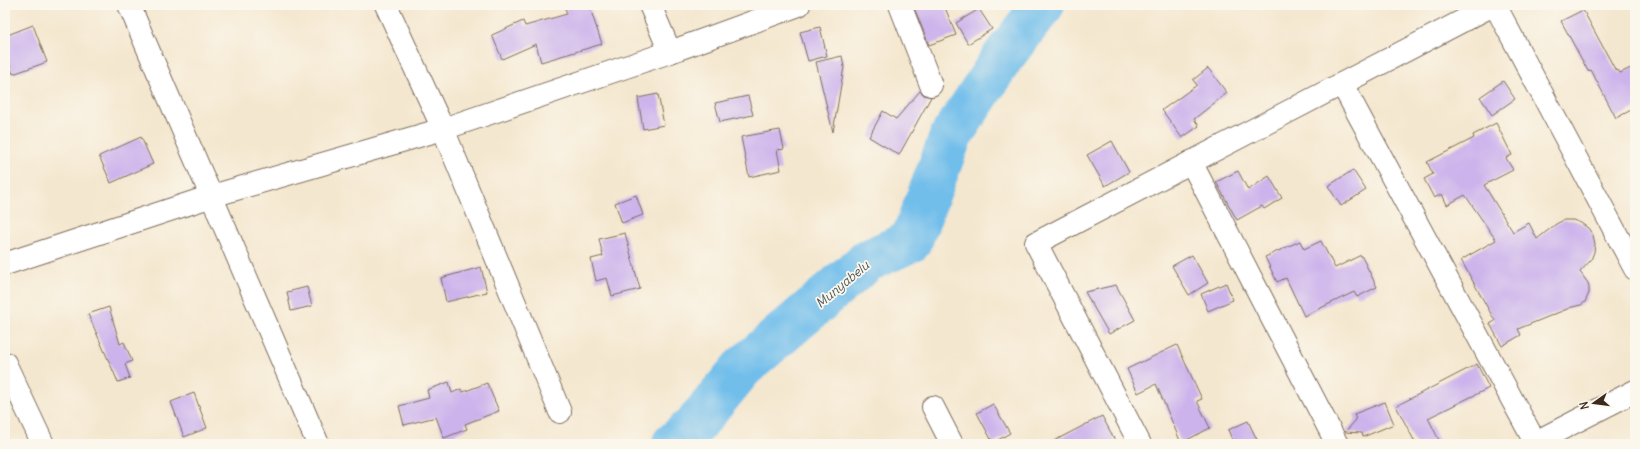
<svg xmlns="http://www.w3.org/2000/svg" width="1640" height="449" font-family="Delius,sans-serif">
	<style>
		.lines { fill: none; stroke-linecap: round; stroke-linejoin: round }
		.river { stroke: #71beeb; stroke-width: 43 }
		.building { fill: #ccb3ec }
		.minor-casing { stroke: #7c6c5c; stroke-width: 24 }
		.minor { stroke: #fff; stroke-width: 22 }
		.labels { text-anchor: middle; stroke-width: 3.5; stroke-linejoin: round; paint-order: stroke }
		.water-label { font-size: 13px; font-style: italic; fill: #4b565c; stroke: #fbf7ec }
	</style>
	<rect width="100%" height="100%" fill="#fbf7ec"/>
	<filter id="ink" filterUnits="userSpaceOnUse"><feTurbulence type="fractalNoise" baseFrequency=".025" numOctaves="2"/><feDisplacementMap in="SourceGraphic" scale="8" xChannelSelector="R" yChannelSelector="G"/><feConvolveMatrix kernelMatrix="1 2 1 2 8 2 1 2 1" color-interpolation-filters="sRGB"/></filter>
	<filter id="wash" filterUnits="userSpaceOnUse"><feTurbulence type="fractalNoise" baseFrequency=".012" numOctaves="4" result="noise"/><feDisplacementMap in="SourceGraphic" scale="16" xChannelSelector="R" yChannelSelector="G"/><feGaussianBlur stdDeviation="0.9" result="paint"/><feColorMatrix in="noise" values="0 0 0 0 0 0 0 0 0 0 0 0 0 0 0 0 0 1.4 0 .05"/><feComposite in="paint" operator="in"/></filter>
	<g filter="url(#wash)">
		<rect width="100%" height="100%" fill="#f4e7cf"/>
		<g class="lines">
			<polyline class="river" points="673,444 696,424 742,368 867,261 911,241 951,136 1003,57 1043,5"/>
		</g>
		<g id="blocks">
			<g class="building">
				<polygon points="564,5 589,5 602,44 541,62 536,44 502,59 492,35 523,21 525,26 567,14"/>
				<polygon points="913,5 944,5 956,35 929,45"/>
				<polygon points="979,9 992,29 968,44 956,23"/>
				<polygon points="1583,10 1616,71 1618,70 1620,73 1635,66 1635,108 1616,118 1591,70 1588,71 1561,21"/>
				<polygon points="33,25 47,62 13,74 5,53 5,36"/>
				<polygon points="820,27 827,56 808,61 800,32"/>
				<polygon points="842,56 844,67 833,132 816,62"/>
				<polygon points="1208,68 1227,93 1194,119 1199,126 1182,138 1162,110 1197,85 1193,80"/>
				<polygon points="1503,81 1515,99 1492,115 1480,97"/>
				<polygon points="920,91 924,95 931,97 899,155 869,137 883,111 896,119"/>
				<polygon points="658,94 664,125 643,129 638,98"/>
				<polygon points="748,96 753,115 720,122 715,103"/>
				<polygon points="1496,123 1512,155 1506,158 1513,170 1484,185 1513,232 1529,223 1537,239 1556,224 1564,220 1573,220 1581,223 1588,228 1593,235 1595,244 1594,252 1591,260 1580,272 1588,283 1589,288 1589,293 1585,302 1581,305 1572,307 1518,329 1521,335 1502,346 1490,324 1495,321 1461,260 1496,240 1465,195 1447,205 1442,194 1434,198 1424,179 1433,174 1427,162 1474,138 1473,135"/>
				<polygon points="780,130 784,149 777,150 781,170 749,177 741,137"/>
				<polygon points="141,137 153,164 111,183 99,156"/>
				<polygon points="1112,141 1129,172 1105,186 1087,155"/>
				<polygon points="1353,170 1366,190 1341,206 1328,186"/>
				<polygon points="1238,171 1248,190 1269,176 1282,198 1264,209 1262,206 1237,220 1216,182"/>
				<polygon points="636,195 643,215 622,223 615,203"/>
				<polygon points="625,233 640,289 612,296 607,278 596,281 591,259 603,256 599,239"/>
				<polygon points="1300,241 1304,249 1321,241 1335,268 1361,255 1377,287 1357,297 1354,292 1304,316 1286,278 1277,282 1265,257"/>
				<polygon points="1192,255 1208,283 1189,295 1172,266"/>
				<polygon points="481,267 487,292 446,302 441,278"/>
				<polygon points="1226,283 1233,300 1208,311 1201,294"/>
				<polygon points="1116,285 1135,320 1109,334 1085,292"/>
				<polygon points="307,287 312,306 291,311 287,292"/>
				<polygon points="109,307 120,344 124,342 132,361 125,364 130,378 118,382 88,314"/>
				<polygon points="1177,345 1202,399 1197,401 1210,428 1181,443 1156,384 1138,393 1127,369"/>
				<polygon points="1477,364 1489,388 1428,418 1441,444 1416,444 1396,406"/>
				<polygon points="449,382 452,393 461,389 463,392 487,383 499,411 465,424 467,429 444,438 436,417 404,425 399,406 429,398 427,390"/>
				<polygon points="194,393 207,428 184,437 171,402"/>
				<polygon points="1385,402 1394,424 1363,437 1362,433 1345,432 1356,420 1354,414"/>
				<polygon points="993,404 1010,433 993,443 977,413"/>
				<polygon points="1102,416 1117,444 1048,444"/>
				<polygon points="1248,421 1259,444 1234,444 1228,430"/>
			</g>
		</g>
	</g>
	<g filter="url(#ink)">
		<use href="#blocks" fill-opacity="0" stroke="#7c6c5c" stroke-width="1"/>
		<g class="lines">
			<g class="minor-casing">
				<g id="minor">
					<polyline points="129,5 318,444"/>
					<polyline points="386,5 443,129 560,412"/>
					<polyline points="650,5 670,52"/>
					<polyline points="900,5 931,85"/>
					<polyline points="1495,5 1635,269"/>
					<polyline points="1342,84 1536,444"/>
					<polyline points="1191,162 1337,444"/>
					<polyline points="5,264 212,196 443,129 670,52 799,5"/>
					<polyline points="5,363 43,444"/>
					<polyline points="933,407 952,444"/>
					<polyline points="1140,444 1036,243 1493,5"/>
					<polyline points="1532,444 1635,391"/>
				</g>
			</g>
			<use href="#minor" class="minor"/>
		</g>
	</g>
	<g class="labels">
		<g class="water-label">
			<text transform="translate(842 284) rotate(-40)" y="5">Munyabelu</text>
		</g>
	</g>
	<rect width="1640" height="449" fill="none" stroke="#fbf7ec" stroke-width="20"/>
	<g transform="translate(1594 403) rotate(256)" stroke="#fbf7ec" stroke-width="3" paint-order="stroke">
	<path d="M0-3L7 15L0 10L-7 15Z" fill="#3b2a1e"/>
	<text y="-6" font-size="11" font-weight="bold" text-anchor="middle" fill="#3b2a1e">N</text>
	</g>
</svg>
